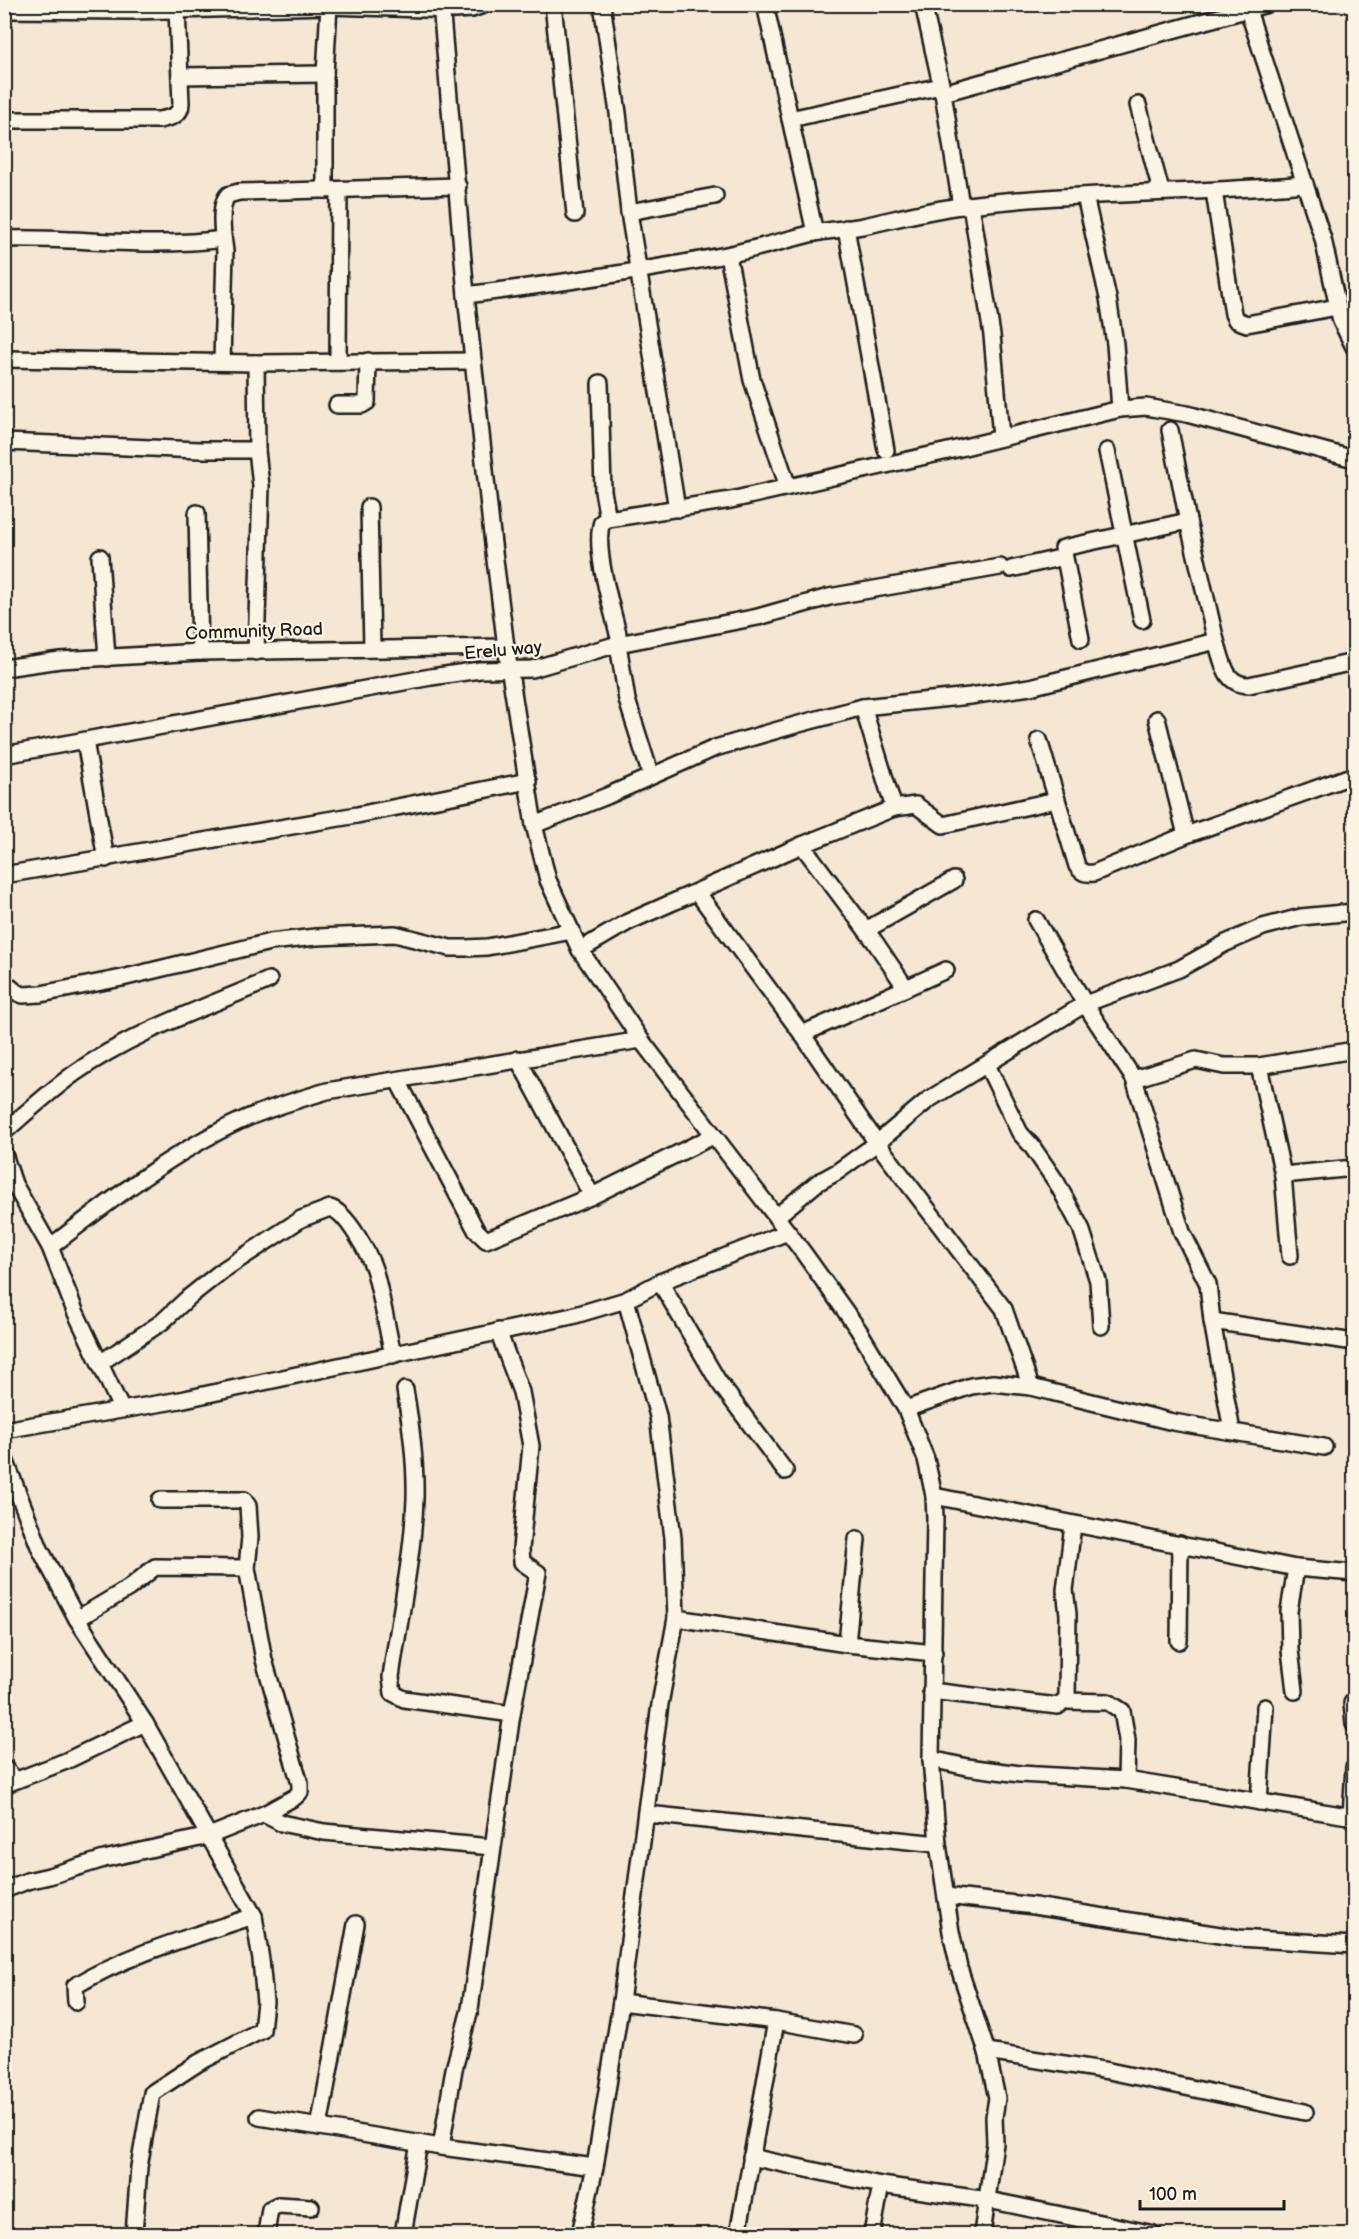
<svg xmlns="http://www.w3.org/2000/svg" width="1359" height="2239" font-family="'Balsamiq Sans',sans-serif">
	<style>
		.lines { fill: none; stroke-linecap: round; stroke-linejoin: round }
		.minor-casing { stroke: #1c1c1c; stroke-width: 20 }
		.minor { stroke: #fcf5e5; stroke-width: 15 }
		.labels { text-anchor: middle; stroke-width: 4.5; stroke-linejoin: round; paint-order: stroke }
		.street-label { font-size: 18px; fill: #1c1c1c; stroke: #fcf5e5 }
	</style>
	<rect width="100%" height="100%" fill="#f5e7d3"/>
	<filter id="ink" filterUnits="userSpaceOnUse"><feTurbulence type="fractalNoise" baseFrequency=".0167" numOctaves="2"/><feDisplacementMap in="SourceGraphic" scale="12" xChannelSelector="R" yChannelSelector="G"/><feConvolveMatrix kernelMatrix="1 2 1 2 8 2 1 2 1" color-interpolation-filters="sRGB"/></filter>
	<g filter="url(#ink)">
		<g class="lines">
			<g class="minor-casing">
				<g id="minor">
					<polyline points="441,4 466,295 493,544 506,647 534,825 548,880 580,950 641,1040 803,1252 858,1329 906,1409 926,1459 934,1496 935,1518 931,1759 938,1844 951,1932 959,1968 987,2052 997,2098 994,2117 995,2143 982,2234"/>
					<polyline points="553,4 575,214"/>
					<polyline points="602,4 618,113 629,212 677,509"/>
					<polyline points="765,4 815,233"/>
					<polyline points="923,4 943,93 961,206"/>
					<polyline points="1246,4 1323,239 1341,321 1354,347"/>
					<polyline points="4,10 131,11 329,6 455,10 472,9 486,4"/>
					<polyline points="181,76 325,74"/>
					<polyline points="943,93 1267,4"/>
					<polyline points="1138,105 1161,191"/>
					<polyline points="790,119 941,86"/>
					<path d="M4 120H159C170 118 181 116 181 103L177 10"/>
					<polyline points="325,190 325,74 329,6"/>
					<polyline points="1214,191 1233,314 1236,320 1247,324 1337,307"/>
					<polyline points="1085,196 1108,298 1115,344 1120,409"/>
					<polyline points="971,205 992,335 1001,437"/>
					<polyline points="629,212 715,196"/>
					<polyline points="846,228 886,450"/>
					<path d="M4 239C77 237 151 249 223 239"/>
					<polyline points="728,255 752,380 788,487"/>
					<path d="M466 295C553 284 640 272 726 255 756 249 785 240 814 233 830 230 847 229 863 226 896 219 928 210 961 206 1075 191 1190 195 1305 184"/>
					<polyline points="4,359 256,363 473,361"/>
					<path d="M222 361 225 251C223 237 218 206 228 195L239 192 286 191 458 186"/>
					<polyline points="338,361 339,190"/>
					<path d="M600 383 603 491 608 519 602 522C593 548 612 607 618 634"/>
					<polyline points="337,405 362,405 367,402 368,361"/>
					<polyline points="1170,430 1188,521"/>
					<polyline points="4,442 200,450 257,450"/>
					<polyline points="1107,451 1142,620"/>
					<polyline points="369,507 372,648"/>
					<polyline points="197,513 200,652"/>
					<polyline points="608,519 731,500 948,451 1120,409 1146,407 1187,414 1354,459"/>
					<polyline points="100,557 107,658"/>
					<polyline points="1011,569 1064,557"/>
					<polyline points="1081,639 1063,548 1188,521 1216,641"/>
					<polyline points="618,644 627,700 651,776"/>
					<polyline points="256,652 261,486 257,450 256,363"/>
					<polyline points="4,668 60,660 200,652 506,647"/>
					<polyline points="863,707 894,808"/>
					<polyline points="1157,719 1186,835"/>
					<path d="M1039 740 1077 866C1082 873 1085 874 1094 873L1186 835 1354 775"/>
					<polyline points="85,741 106,859"/>
					<polyline points="4,755 431,677 480,670 532,669 618,644 758,617 829,597 1000,567"/>
					<path d="M534 825 607 796 715 748 799 724 863 707 970 696 1030 687 1216 641C1223 661 1224 685 1249 685L1354 662"/>
					<polyline points="4,875 357,815 528,781"/>
					<polyline points="697,892 802,1034 877,1143 1004,1309 1031,1387"/>
					<polyline points="1036,920 1085,1004 1134,1079 1182,1232 1208,1284 1212,1321 1232,1431"/>
					<polyline points="866,930 954,880"/>
					<polyline points="580,950 628,922 802,845 894,808 916,805 943,825 1056,800"/>
					<polyline points="4,982 16,992 23,995 41,994 122,978 270,942 316,937 395,934 450,948 465,948 487,947 572,931"/>
					<polyline points="906,988 946,970"/>
					<polyline points="802,1034 906,988 875,942 802,845"/>
					<polyline points="518,1059 592,1196"/>
					<polyline points="987,1065 1020,1133 1031,1145 1057,1183 1081,1228 1098,1281 1101,1326"/>
					<polyline points="1259,1066 1283,1175 1290,1256"/>
					<polyline points="1134,1079 1196,1060 1224,1066 1259,1066 1354,1050"/>
					<polyline points="398,1081 476,1230 486,1240 592,1196 713,1136"/>
					<path d="M4 1132C27 1112 50 1091 75 1073 133 1032 204 1008 269 980"/>
					<polyline points="4,1154 14,1184 50,1247 75,1311 121,1408"/>
					<polyline points="1283,1175 1354,1168"/>
					<polyline points="776,1217 817,1183 837,1172 877,1143 928,1100 1085,1004 1179,969 1226,943 1263,927 1301,917 1354,912"/>
					<path d="M50 1247C110 1201 171 1153 240 1121 268 1108 298 1100 327 1091L641 1040"/>
					<polyline points="660,1282 718,1381 785,1471"/>
					<polyline points="1212,1321 1354,1342"/>
					<path d="M100 1363 162 1322 189 1297 223 1270 301 1219 330 1208C347 1212 370 1256 375 1272 382 1299 387 1327 393 1355"/>
					<path d="M405 1390C411 1425 416 1463 415 1499 413 1558 399 1619 391 1677L393 1693 404 1699 512 1714"/>
					<polyline points="906,1409 971,1386 993,1383 1031,1387 1173,1422 1324,1447"/>
					<polyline points="4,1430 180,1400 572,1316 626,1300 660,1282 788,1232"/>
					<polyline points="4,1457 40,1549 77,1619 145,1723 254,1916 261,1960 265,2002 262,2030 198,2063 152,2093 139,2167 134,2234"/>
					<polyline points="934,1496 1296,1568 1354,1573"/>
					<polyline points="676,1618 847,1644 934,1653"/>
					<polyline points="77,1619 129,1588 155,1567 247,1568"/>
					<polyline points="1179,1641 1180,1544"/>
					<polyline points="847,1644 857,1539"/>
					<polyline points="931,1691 1058,1706 1067,1698 1068,1614 1065,1590 1073,1525"/>
					<polyline points="1295,1691 1290,1650 1289,1611 1296,1568"/>
					<polyline points="1065,1701 1108,1702 1122,1711 1127,1740 1126,1780"/>
					<polyline points="1352,1703 1354,1724"/>
					<polyline points="931,1759 967,1767 1020,1774 1126,1780 1354,1817"/>
					<polyline points="4,1768 16,1780"/>
					<polyline points="4,1785 66,1761 145,1723"/>
					<polyline points="1259,1802 1265,1707"/>
					<polyline points="264,1814 281,1823 324,1832 492,1847"/>
					<polyline points="647,1814 938,1844"/>
					<polyline points="1351,1817 1354,1767"/>
					<polyline points="4,1890 27,1881 49,1876 104,1859 209,1836 264,1814 295,1797 300,1792 300,1784 264,1660 247,1568 250,1537 248,1506 244,1500 160,1500"/>
					<polyline points="946,1896 1034,1906 1239,1938 1354,1945"/>
					<path d="M76 2002 75 1986C130 1953 194 1936 254 1916"/>
					<polyline points="621,2002 776,2021 854,2035"/>
					<polyline points="987,2052 1109,2071 1305,2112"/>
					<polyline points="259,2117 441,2147 595,2167"/>
					<polyline points="319,2127 356,1924"/>
					<polyline points="441,2147 454,2069 470,2009 512,1714 538,1573 522,1562 521,1549 531,1446 521,1392 498,1331"/>
					<polyline points="751,2157 881,2185 988,2200 1154,2234"/>
					<polyline points="266,2234 270,2209 278,2205 311,2207"/>
					<polyline points="403,2234 419,2143"/>
					<polyline points="580,2234 595,2167 621,2002 660,1704 676,1618 673,1538 658,1416 626,1300"/>
					<polyline points="738,2234 776,2021"/>
					<polyline points="872,2234 881,2185"/>
				</g>
			</g>
			<use href="#minor" class="minor"/>
		</g>
	</g>
	<g class="labels">
		<g class="street-label">
			<text transform="translate(254 631) rotate(-2)" y="6">Community Road</text>
			<text transform="translate(503 650) rotate(-5)" y="6">Erelu way</text>
		</g>
	</g>
	<rect width="1359" height="2239" fill="none" stroke="#fcf5e5" stroke-width="24"/>
	<rect x="12" y="12" width="1335" height="2215" fill="none" stroke="#1c1c1c" stroke-width="2" filter="url(#ink)"/>
	<path d="M1140 2200v9h144v-9" fill="none" stroke="#1c1c1c" stroke-width="3"/>
	<text x="1149" y="2200" font-size="18" fill="#1c1c1c" stroke="#fcf5e5" stroke-width="4.5" paint-order="stroke">100 m</text>
</svg>
